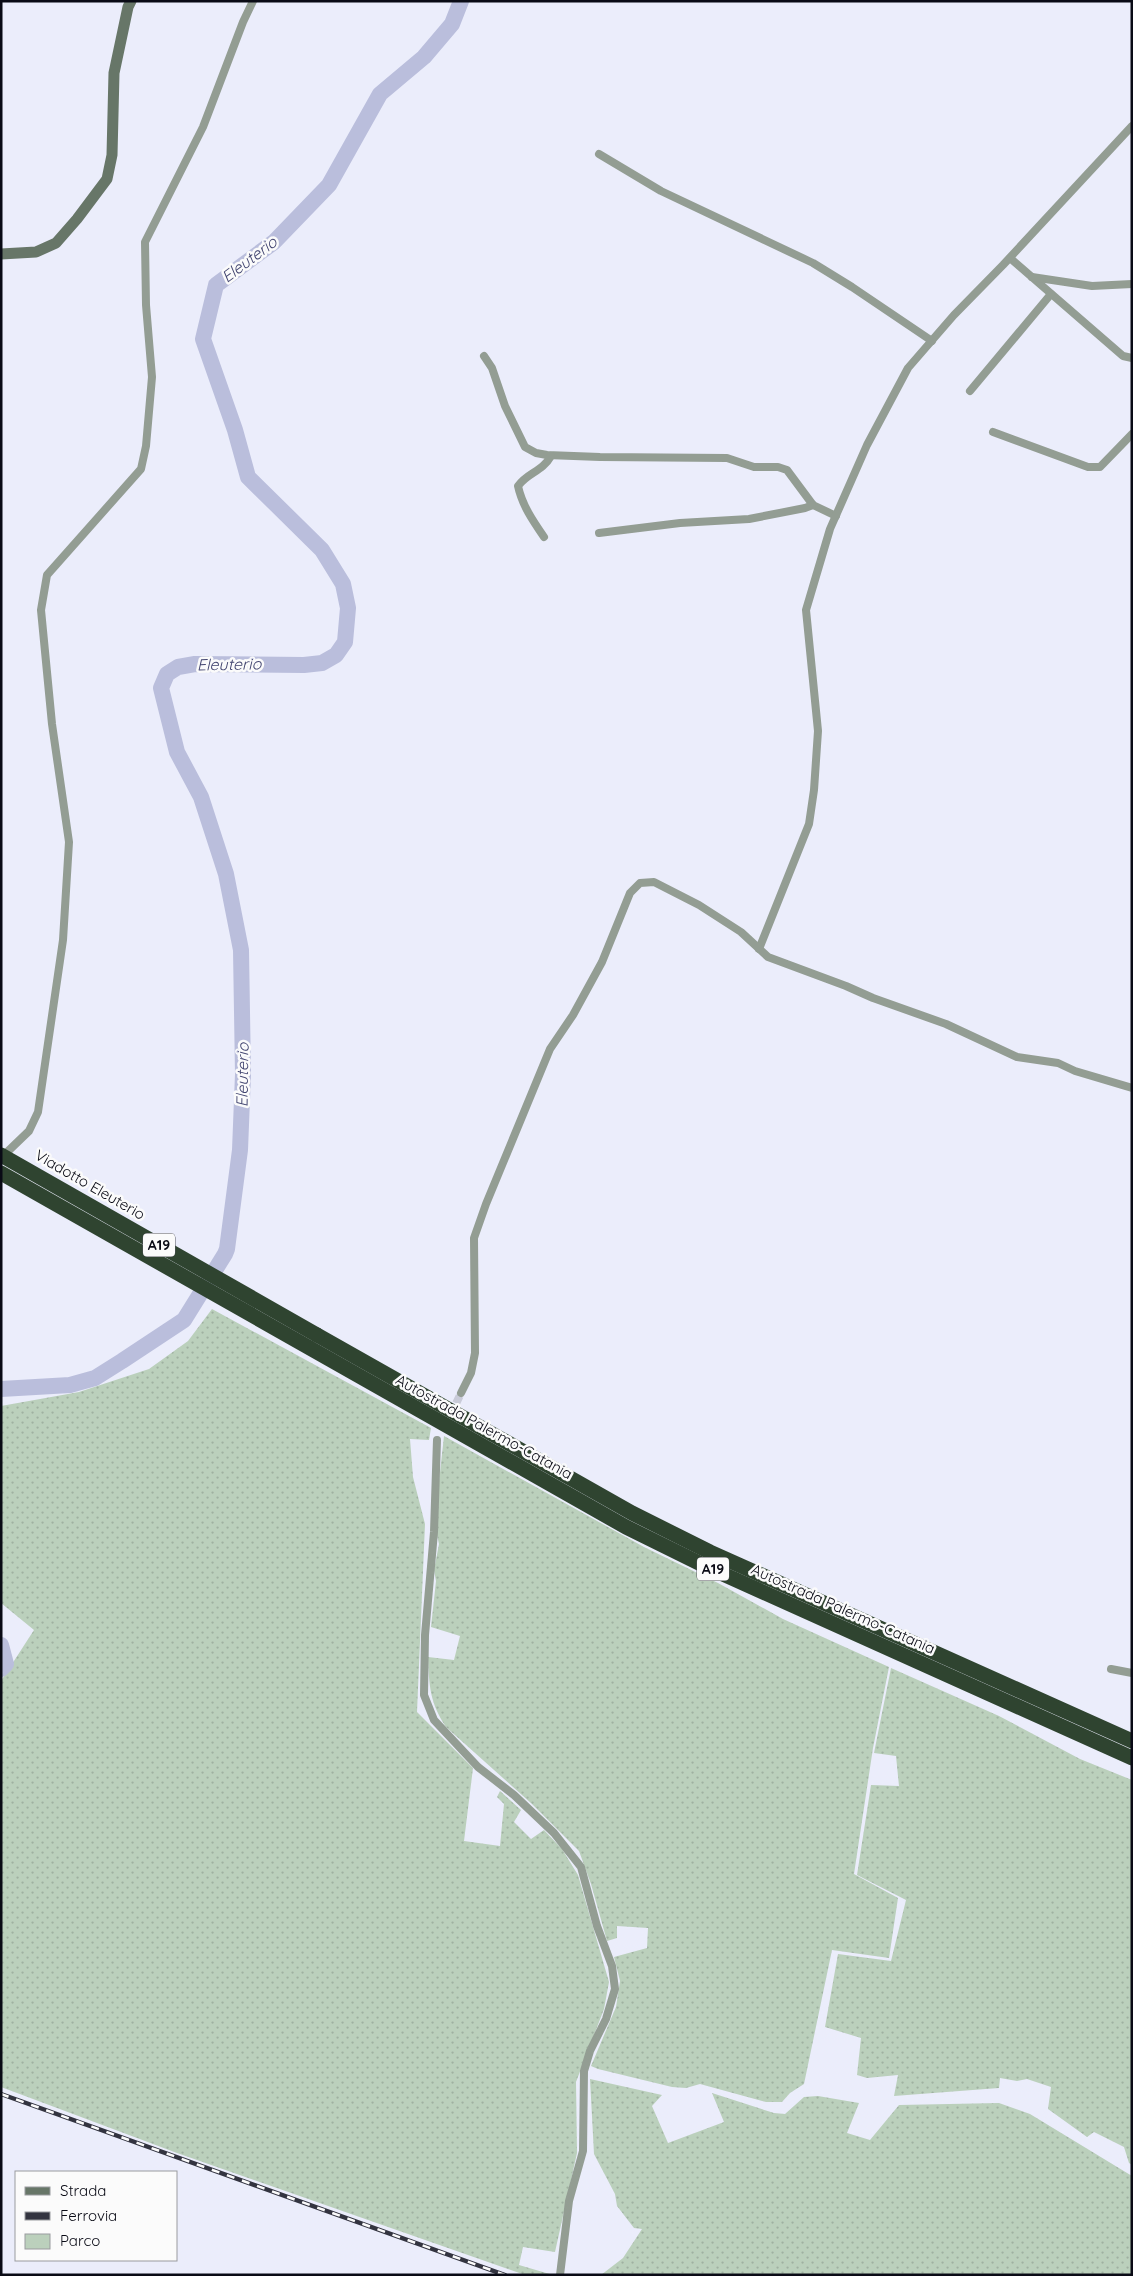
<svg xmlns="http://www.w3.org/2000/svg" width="1133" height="2276" font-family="Quicksand,sans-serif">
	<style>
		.green { fill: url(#green-dots) }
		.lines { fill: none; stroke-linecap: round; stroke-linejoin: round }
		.river { stroke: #babedc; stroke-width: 16 }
		.street-tunnel { stroke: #c9cbd8; stroke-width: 8; stroke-dasharray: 8 4; stroke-linecap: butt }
		.street { stroke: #939d93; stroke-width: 8 }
		.secondary { stroke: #677668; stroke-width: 11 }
		.highway { stroke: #2f4430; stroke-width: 15 }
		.rail-casing { stroke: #333440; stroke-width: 4.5 }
		.rail { stroke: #fbfbfb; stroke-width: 2.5; stroke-dasharray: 8; stroke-linecap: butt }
		.highway-bridge { stroke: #2f4430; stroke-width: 15 }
		.labels { text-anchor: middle; stroke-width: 5; stroke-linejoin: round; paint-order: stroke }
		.shield { fill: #fbfbfb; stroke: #52525a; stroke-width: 1 }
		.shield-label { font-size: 14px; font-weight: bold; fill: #090a15 }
		.street-label { font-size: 15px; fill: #090a15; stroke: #fbfbfb }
		.water-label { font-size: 16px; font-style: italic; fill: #41446f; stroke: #fbfbfb }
	</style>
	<defs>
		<pattern id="green-dots" width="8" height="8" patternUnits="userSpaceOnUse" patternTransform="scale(1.25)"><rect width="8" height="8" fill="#bbd0bc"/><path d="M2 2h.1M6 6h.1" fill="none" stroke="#9fb1a1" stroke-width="1.8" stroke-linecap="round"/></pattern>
	</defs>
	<rect width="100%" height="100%" fill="#ebedfb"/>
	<g class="green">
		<polygon points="212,1309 431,1428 429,1440 410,1439 413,1477 425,1524 417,1712 473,1768 464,1841 500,1846 504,1804 497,1797 500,1791 521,1810 514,1822 531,1839 544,1830 562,1849 578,1875 609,1982 604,2009 576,2082 577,2153 555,2252 523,2247 519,2265 553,2275 525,2275 177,2153 1,2087 1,1681 34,1630 1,1603 1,1406 79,1392 149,1369 188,1341"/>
		<path d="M444 1436 644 1547 718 1583 783 1619 889 1667 873 1748 854 1874 898 1898 889 1958 832 1950 804 2084 790 2093 782 2102H766L700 2084 686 2088 672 2087 598 2069 591 2066 616 2007 620 1981 614 1957 647 1948 648 1928 617 1926V1938L607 1941 591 1884 579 1851 532 1804 446 1727C430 1703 429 1686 428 1657L454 1660 460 1636 431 1627 436 1581 434 1570 439 1544 436 1531 438 1491Z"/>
		<polygon points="891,1668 999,1716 1080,1759 1132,1780 1132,2165 1129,2163 1124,2147 1094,2132 1087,2137 1048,2109 1051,2087 1027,2079 1017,2081 1000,2078 999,2088 894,2096 898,2075 867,2078 857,2075 861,2038 825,2027 838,1954 891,1961 906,1900 857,1875 871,1785 899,1786 896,1756 874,1753"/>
		<polygon points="590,2079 662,2095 652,2106 668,2143 724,2122 712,2093 774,2113 785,2114 804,2097 818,2096 859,2103 847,2133 870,2140 899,2105 999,2103 1030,2114 1132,2176 1132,2275 601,2275 623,2258 642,2229 634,2228 617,2206 615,2194 594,2154"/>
	</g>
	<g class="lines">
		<g class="river">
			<polyline points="1,1389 70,1385 95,1378 122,1361 184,1320 225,1254 227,1249 240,1150 243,1074 241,950 226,874 201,797 177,752 161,688 167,674 178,667 195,664 304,665 322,663 336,655 345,642 348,608 343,584 322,550 248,477 235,430 203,339 216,285 274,242 329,185 380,94 424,57 452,24 461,1"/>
			<polyline points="1,1645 6,1664 1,1669"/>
		</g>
		<polyline class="street-tunnel" points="451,1414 461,1393"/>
		<g class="street">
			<polyline points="599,154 661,191 813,263 852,287 932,341"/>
			<polyline points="1010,258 1123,356 1132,358"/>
			<polyline points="1032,277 1092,286 1132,284"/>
			<polyline points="484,356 492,368 505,406 525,447 536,453 547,455 600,457 727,458 754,467 778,467 787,470 813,505 836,516"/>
			<polyline points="970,391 1051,294"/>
			<polyline points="993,432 1088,467 1100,467 1132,434"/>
			<polyline points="599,533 680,523 749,519 805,508 813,505"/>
			<path d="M544 537C533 521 522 505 518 486 528 472 542 472 551 456"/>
			<polyline points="759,949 809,824 814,790 818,731 806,610 830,529 867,445 908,368 954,315 1003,265 1132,126"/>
			<polyline points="3,1156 29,1131 38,1112 63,940 69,842 52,724 41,610 47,575 141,469 146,446 152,377 146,305 145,242 203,127 243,22 253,1"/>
			<polyline points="461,1393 471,1373 475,1353 474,1238 486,1204 550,1049 573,1015 602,962 630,893 640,883 654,882 699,905 741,932 768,957 846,986 873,998 946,1024 1017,1057 1058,1063 1075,1071 1132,1088"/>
			<polyline points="437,1440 434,1532 425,1635 424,1695 434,1720 478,1767 514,1795 554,1833 581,1867 597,1926 612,1966 615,1989 606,2019 590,2051 584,2071 583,2151 569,2201 560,2275"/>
			<polyline points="1111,1669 1132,1673"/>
		</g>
		<polyline class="secondary" points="1,254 36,252 56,243 77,219 107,179 112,155 114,73 128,7 131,1"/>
		<g class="highway">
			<polyline points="1,1173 626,1527 705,1566 1132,1758"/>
			<polyline points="317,1335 632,1513 710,1552 1132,1741"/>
		</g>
		<g class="rail-casing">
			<polyline id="rail" points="1,2094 505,2275"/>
		</g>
		<use href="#rail" class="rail"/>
		<polyline class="highway-bridge" points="1,1155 317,1335"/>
	</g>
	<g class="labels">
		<g class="shield">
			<rect x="143" y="1233.5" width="32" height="23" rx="4"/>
			<rect x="697" y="1557.5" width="32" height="23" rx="4"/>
		</g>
		<g class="shield-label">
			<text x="159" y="1250">A19</text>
			<text x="713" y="1574">A19</text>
		</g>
		<g class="street-label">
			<text transform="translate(90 1185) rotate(30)" y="5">Viadotto Eleuterio</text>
			<text transform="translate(484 1427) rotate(29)" y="5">Autostrada Palermo-Catania</text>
			<text transform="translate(843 1609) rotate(24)" y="5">Autostrada Palermo-Catania</text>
		</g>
		<g class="water-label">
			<text transform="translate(249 259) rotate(-37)" y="6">Eleuterio</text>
			<text transform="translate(229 664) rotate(-1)" y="6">Eleuterio</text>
			<text transform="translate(242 1075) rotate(-89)" y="6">Eleuterio</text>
		</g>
	</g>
	<rect width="1133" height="2276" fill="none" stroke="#090a15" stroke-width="5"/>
	<rect x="15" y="2171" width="162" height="90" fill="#fbfbfb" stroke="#9a9b9f"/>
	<rect x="25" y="2187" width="25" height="8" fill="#677668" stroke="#9a9b9f"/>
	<text x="60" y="2196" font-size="15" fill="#090a15">Strada</text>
	<rect x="25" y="2212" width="25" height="8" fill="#333440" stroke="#9a9b9f"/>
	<text x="60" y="2221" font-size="15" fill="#090a15">Ferrovia</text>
	<rect x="25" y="2234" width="25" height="15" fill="#bbd0bc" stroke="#9a9b9f"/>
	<text x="60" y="2246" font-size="15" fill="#090a15">Parco</text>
</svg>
